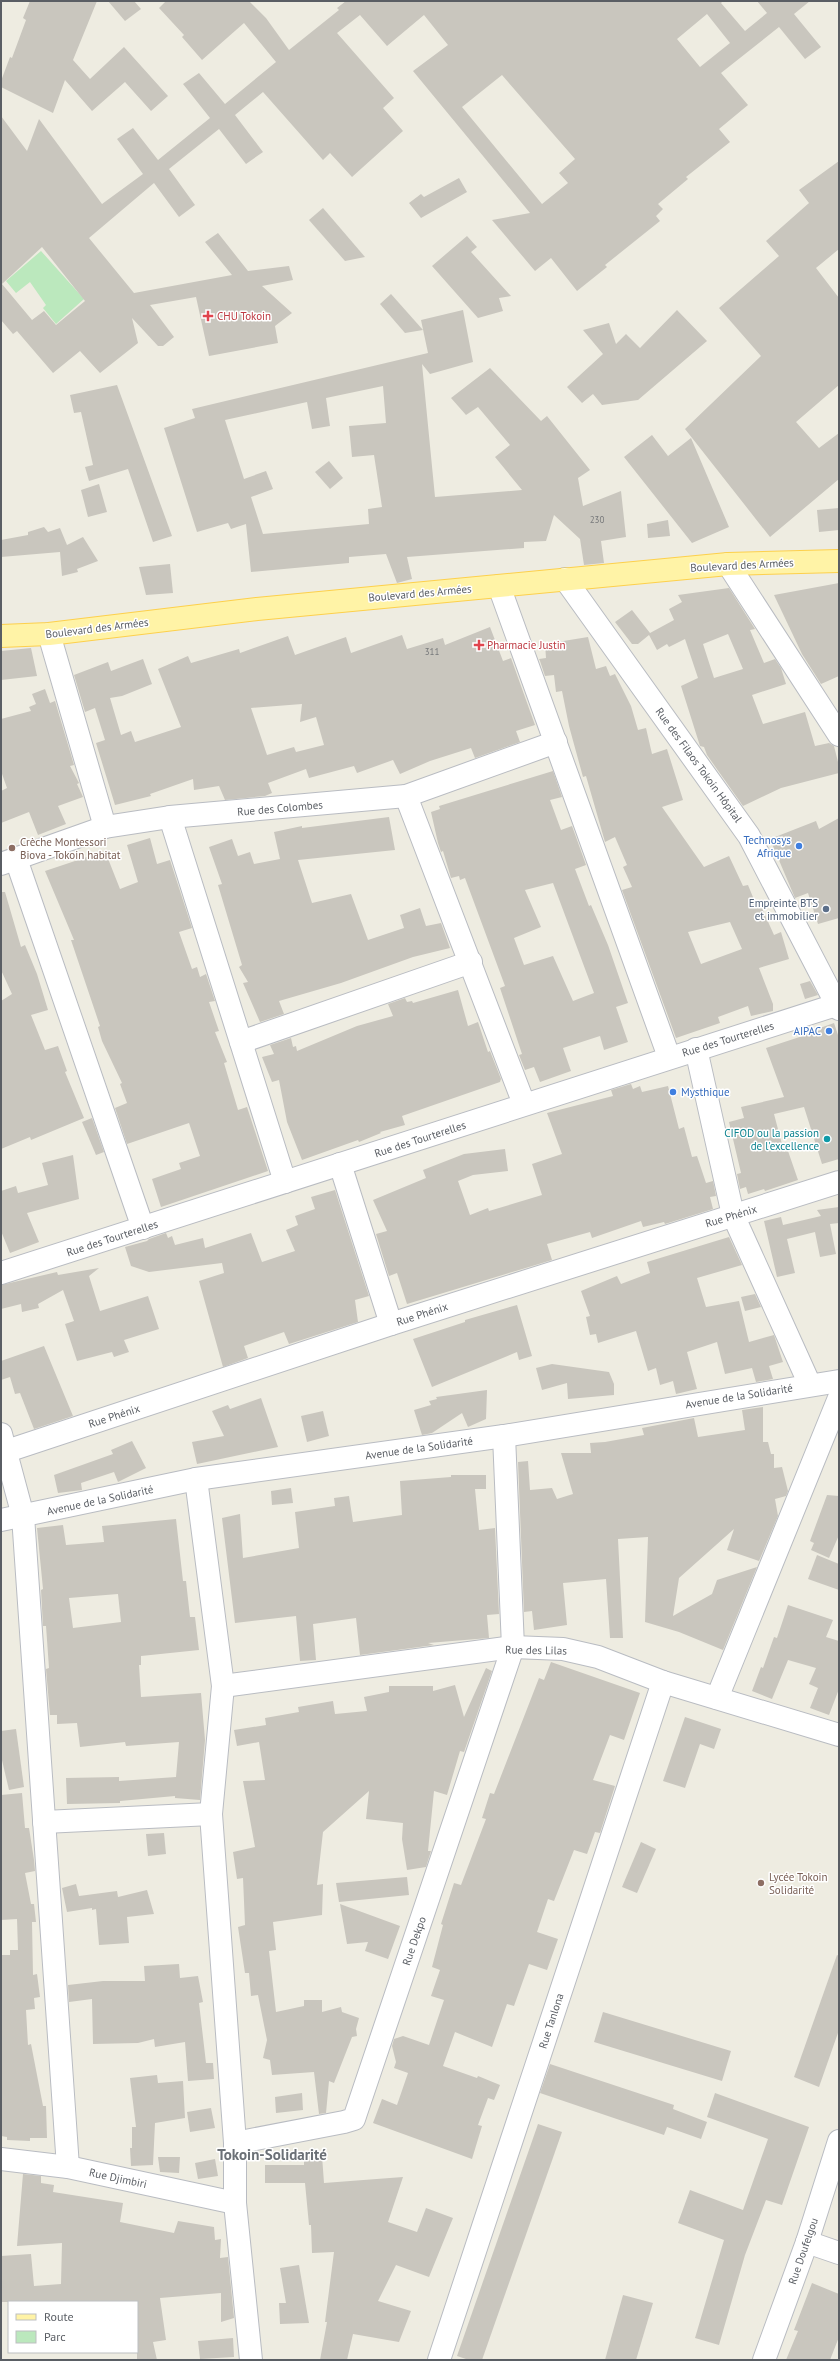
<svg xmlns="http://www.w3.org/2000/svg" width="840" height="2361" font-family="'PT Sans',sans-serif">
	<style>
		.green { fill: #bbe8bd }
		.building { fill: #c9c6be; fill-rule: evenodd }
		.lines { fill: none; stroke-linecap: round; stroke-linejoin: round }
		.minor-casing { stroke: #b9bcc2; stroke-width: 24 }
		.major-casing { stroke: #fdd04c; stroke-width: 24 }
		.minor { stroke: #fff; stroke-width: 22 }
		.major { stroke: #fff3a6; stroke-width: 22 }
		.health-dot { fill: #e0444e; stroke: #fff; stroke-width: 1.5 }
		.shop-dot { fill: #3f7fe0; stroke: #fff; stroke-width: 1.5 }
		.education-dot { fill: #8d6e63; stroke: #fff; stroke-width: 1.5 }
		.service-dot { fill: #5c6f8a; stroke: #fff; stroke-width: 1.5 }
		.culture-dot { fill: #0f9aa8; stroke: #fff; stroke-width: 1.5 }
		.labels { text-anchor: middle; stroke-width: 3; stroke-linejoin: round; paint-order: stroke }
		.number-label { font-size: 9px; fill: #76787a }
		.health-label { font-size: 11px; fill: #be3a42; stroke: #fff; text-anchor: start }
		.street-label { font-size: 11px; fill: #5a5e64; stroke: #fff }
		.shop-label { font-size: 11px; fill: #366cbe; stroke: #fff; text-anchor: end }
		.education-label { font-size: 11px; fill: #785e54; stroke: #fff; text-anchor: start }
		.service-label { font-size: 11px; fill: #4e5e75; stroke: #fff; text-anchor: end }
		.culture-label { font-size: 11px; fill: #0d838f; stroke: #fff; text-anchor: end }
		.district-label { font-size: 15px; font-weight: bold; fill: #6b7076; stroke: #fff }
	</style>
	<rect width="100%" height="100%" fill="#eeece1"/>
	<polygon class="green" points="41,251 84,299 56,324 43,308 46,305 30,282 16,293 6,281"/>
	<g class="building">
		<polygon points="30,1 97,1 73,60 90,79 124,47 168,96 151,111 125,82 92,111 65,80 53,113 1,87 1,81 10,57 12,58 26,20 23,18"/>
		<polygon points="108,1 134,1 141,9 125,21"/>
		<path d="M166 1H249L266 18 289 50 339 10 337 8 346 1H723L721 3 745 31 767 13 757 1H810L794 14 821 47 805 59 779 27 721 73 748 105 719 129 730 142 686 177 688 179 658 204 663 209 656 216 660 221 605 265 607 267 577 291 551 258 535 271 492 220 530 213 413 71 448 45 424 15 387 46 360 15 337 33 394 98 383 108 403 131 352 177 330 153 323 160 263 92 235 115 263 152 246 164 219 129 169 169 195 205 179 217 154 183 89 238 134 293 232 275 205 242 218 233 248 271 289 266 293 280 262 286 292 313 275 326 278 343 209 356 196 297 150 305 174 337 163 346H158L132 318 138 343 100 373 80 351 53 373 17 331 13 334 1 320V116L27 151 39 119 102 204 143 174 117 139 133 128 158 160 210 118 183 84 199 73 225 104 276 62 244 23 202 60 182 37 184 35 159 8ZM707 14 730 43 700 67 677 39ZM502 75 575 159 559 173 568 183 542 204 462 107ZM42 247 85 301 56 325 44 311 32 320 2 284Z"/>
		<polygon points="839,161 839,249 816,268 839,298 839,385 796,422 819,448 839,433 839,479 770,537 685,429 761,356 719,308 779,256 766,241 809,203 799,190"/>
		<polygon points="459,178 467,192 421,218 409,203 421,194 424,197"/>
		<polygon points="323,208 365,257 345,261 309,220"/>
		<polygon points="467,236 477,247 471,252 511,296 499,298 503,311 478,318 432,266"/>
		<polygon points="391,294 423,330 405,333 380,304"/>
		<path d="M463 310 473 362 430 374 422 364 435 497 522 490 495 457 510 445 478 407 466 415 451 398 490 368 541 421 547 416 590 470 578 478 583 506 621 491 626 537 601 541 604 563 584 565 580 539 554 515 546 541 524 542V548L407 557 412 579 397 583 386 554 349 557V563L251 572 246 524 231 529 228 523 197 532 164 428 195 418 192 409 428 353 421 320ZM383 386 386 423 349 426 352 457 374 455 382 507 368 509 369 524 263 534 251 497 273 489 266 471 244 479 225 420 307 402 312 429 330 426 326 398Z"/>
		<polygon points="677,310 707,341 638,400 602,405 593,394 582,403 567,387 603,354 583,330 609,323 616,344 626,334 640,348"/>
		<polygon points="117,385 172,536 153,542 128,469 89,481 85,467 93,465 81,412 74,413 70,395"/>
		<polygon points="652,435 668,456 691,438 729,527 692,543 624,457"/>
		<polygon points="329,461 343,478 330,489 315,472"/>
		<polygon points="99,484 107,512 88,517 81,490"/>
		<polygon points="839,508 839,530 819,532 817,510"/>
		<polygon points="668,520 670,536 648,538 647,524"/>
		<polygon points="44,527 48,532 60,528 67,545 83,537 98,561 77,569 78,572 62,576 60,552 1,557 1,540 28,535 28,532"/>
		<polygon points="170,564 173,593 146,595 139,567"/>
		<polygon points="839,583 839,676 821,684 802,654 774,595"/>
		<path d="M729 588 755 629 750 630 764 663 775 659 781 668 786 684 752 695 763 724 805 712 815 746 829 743 834 746 839 766V773L781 788 743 806 707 755 704 747 700 746 681 686 698 678 685 639 669 647 667 644 657 650 649 635 638 644H632L615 622 632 610 650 633 674 620 669 609 682 602 678 595ZM728 634 743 669 714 678 703 644Z"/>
		<path d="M490 627 503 661 511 658 535 725 516 731 520 742 475 758 471 748 430 761 400 774 393 760 357 773 354 766 309 778 306 769 268 783 272 793 265 796 225 800 219 786 194 790 193 779 150 794 151 796 115 805 96 743 105 740 95 708 85 712 74 675 108 662 111 671 143 659 152 684 122 696 110 698 121 735 131 731 135 742 181 727 158 669 188 656 191 663 239 649 240 653 288 636 295 655 346 637 351 653 402 635 407 649 443 638 445 645ZM302 704 300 722 316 717 324 745 296 752 294 747 267 755 251 708Z"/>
		<path d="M588 637 596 669 606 666 610 676 615 674 631 706 638 730 646 728 652 754 667 749 683 800 662 807 704 867 729 856 743 886 748 885 757 907 761 906 774 935 781 932 789 959 759 968 773 1004V1011L751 1016 748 1006 718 1017 720 1023 676 1038 622 890 632 887 623 867 627 865 615 837 605 842 586 776 583 777 569 726 562 691 556 692 554 675 545 676 540 661 539 659 546 658 545 644ZM730 922 742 949 701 964 688 932Z"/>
		<polygon points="31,648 37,676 1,680 1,651"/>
		<polygon points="45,689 50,703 55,701 74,765 70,766 79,783 77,784 83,797 58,806 66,824 38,835 29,812 1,823 1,791 7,788 1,771 1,719 31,711 29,707 36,704 32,694"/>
		<path d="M553 771 562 797 550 800 561 830 572 826 576 837 586 865 575 869 589 906 591 905 608 945 628 1003 616 1007 628 1042 604 1050 600 1036 563 1048 571 1071 540 1082 534 1067 525 1070 519 1055 522 1054 500 988 505 986 465 878 460 880 459 876 451 878 443 851 441 852 438 843 431 812 440 809 439 806ZM553 883 594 993 573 1001 553 956 524 965 514 938 541 927 525 890Z"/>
		<polygon points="389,817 395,850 298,860 312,903 351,894 368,940 404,928 400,915 420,908 426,926 441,923 450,948 413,957 341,983 279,1001 284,1014 260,1022 243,983 248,982 239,967 242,965 218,885 222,884 209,847 232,839 238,856 250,852 254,864 280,859 274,832 302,826 302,828"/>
		<polygon points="839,818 839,918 818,924 808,893 795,898 770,839 816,821 819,829"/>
		<polygon points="150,838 157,864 170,860 192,928 179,932 192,969 197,967 200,977 206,974 215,1001 209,1002 219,1031 215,1032 227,1062 224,1063 238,1110 247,1107 268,1171 161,1207 152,1179 181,1169 179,1163 200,1156 189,1123 127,1144 115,1108 127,1103 120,1084 122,1083 102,1041 98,1027 100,1026 71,940 74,940 45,871 105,851 120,889 138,882 127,845"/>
		<polygon points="1,892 5,892 21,947 25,945 37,974 48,1010 31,1015 45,1050 58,1046 67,1071 65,1072 84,1118 31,1140 30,1137 1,1149 1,1001 12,994 1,970"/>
		<polygon points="810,981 818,995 805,999 800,984"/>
		<polygon points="458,990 468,1026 478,1022 488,1052 490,1051 501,1079 500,1082 402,1116 405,1125 380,1132 381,1133 359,1142 358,1140 302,1160 287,1122 279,1080 272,1082 262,1057 274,1054 270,1045 291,1038 293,1047 296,1046 297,1051 357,1026 393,1016 388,1004 405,998 407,1002 412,1001 413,1003"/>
		<polygon points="834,1023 839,1038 839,1159 822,1164 804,1107 774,1114 784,1152 788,1151 798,1180 765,1191 764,1189 748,1194 746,1187 740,1189 737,1174 741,1173 729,1122 744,1118 741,1107 784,1097 766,1048 821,1030 820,1028"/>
		<polygon points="631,1084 633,1089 640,1086 642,1092 668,1086 679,1129 684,1127 692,1157 697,1156 706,1183 713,1181 716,1196 710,1197 713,1209 665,1224 664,1222 643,1227 641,1221 592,1238 590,1232 547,1244 552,1260 407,1304 397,1273 389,1276 376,1234 387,1231 373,1200 426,1178 423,1170 464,1154 505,1149 508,1171 473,1175 458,1181 470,1215 488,1208 489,1211 542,1195 532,1164 562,1154 547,1113 613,1096 611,1090"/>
		<polygon points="92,1118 104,1152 96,1155 82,1122"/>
		<polygon points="73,1155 79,1199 27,1213 39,1242 10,1253 1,1231 1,1191 16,1186 18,1193 48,1185 42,1163"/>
		<polygon points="335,1190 369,1296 355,1300 358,1322 289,1344 284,1332 244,1346 248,1358 223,1367 199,1281 224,1273 222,1263 149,1272 131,1266 125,1247 147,1241 149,1239 166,1233 168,1238 172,1236 175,1245 203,1238 205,1248 251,1233 262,1262 295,1251 286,1230 298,1225 295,1216 315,1209 311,1197"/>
		<polygon points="839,1207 839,1223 830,1224 836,1254 820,1257 815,1232 787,1239 795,1273 777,1277 764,1221 781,1217 783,1225 821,1216 817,1210"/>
		<polygon points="729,1237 742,1265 697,1278 706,1307 739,1301 749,1342 774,1335 783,1362 769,1366 773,1379 756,1382 752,1368 725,1374 717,1342 687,1352 697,1389 676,1394 673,1381 660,1385 656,1368 648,1371 636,1331 598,1343 596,1334 590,1335 586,1317 590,1316 581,1291 617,1276 621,1284 650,1273 647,1262"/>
		<polygon points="99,1268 89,1276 100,1311 148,1296 159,1329 124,1340 129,1352 114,1357 112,1352 77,1361 65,1324 74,1321 63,1290 38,1304 39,1308 22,1312 21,1304 1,1309 1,1285 57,1272 58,1275"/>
		<polygon points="755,1294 761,1307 745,1311 741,1297"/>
		<polygon points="517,1305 532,1356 519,1360 517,1352 432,1387 413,1339 465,1322 465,1320"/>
		<polygon points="44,1346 73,1416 34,1429 20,1393 15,1394 10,1377 1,1380 1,1361"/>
		<polygon points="552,1364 609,1372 614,1384 614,1395 568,1399 567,1383 542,1390 536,1368"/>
		<polygon points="487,1390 486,1419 468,1427 462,1413 432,1433 422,1435 414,1410 431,1405 429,1401 437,1399 436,1397"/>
		<polygon points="261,1398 278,1447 197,1464 192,1442 224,1436 212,1411 228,1405 230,1409"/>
		<polygon points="763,1407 763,1442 768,1442 771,1454 774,1454 774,1468 782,1467 788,1491 786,1496 775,1499 778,1516 759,1561 727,1550 734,1529 679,1578 673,1616 712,1594 717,1580 757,1567 723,1650 679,1632 645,1622 648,1537 618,1539 623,1638 610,1638 606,1579 563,1583 567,1625 534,1630 532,1611 524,1612 518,1462 528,1461 530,1490 552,1488 557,1499 573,1494 561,1453 591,1453 590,1443 605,1442 644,1435 642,1428 694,1418 698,1437 745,1430 742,1410"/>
		<polygon points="323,1411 329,1436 307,1442 301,1416"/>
		<polygon points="132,1441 146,1468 118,1482 114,1472 81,1483 82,1490 58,1493 54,1475 113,1454 111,1450"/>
		<polygon points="451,1475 486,1475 486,1489 475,1489 479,1530 495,1528 499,1614 487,1615 489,1638 428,1643 434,1645 360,1655 356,1618 313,1624 316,1660 300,1661 296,1616 235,1623 222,1518 240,1514 243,1558 299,1548 295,1512 335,1506 334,1498 349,1496 353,1522 402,1515 400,1481 451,1477"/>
		<polygon points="291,1488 293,1503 272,1505 271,1491"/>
		<polygon points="827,1495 839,1496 839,1535 829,1558 811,1550 814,1543 810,1541"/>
		<path d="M176 1519 183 1581H186L190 1617H195L199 1650 141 1656V1665H139L141 1697 201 1693 205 1740 200 1800 175 1798V1796L120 1801V1803L67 1804 66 1778 119 1777V1781L176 1777 179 1742 126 1746 125 1742 80 1747 77 1723 57 1724V1715H50L46 1669 49 1668 46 1626H43L41 1590 43 1589 37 1528 63 1525 66 1545 104 1542 102 1526ZM118 1594 121 1622 73 1628 69 1598Z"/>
		<polygon points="817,1555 839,1564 839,1590 808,1579"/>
		<polygon points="788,1605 833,1620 826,1637 839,1641 839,1689 829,1715 810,1708 818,1688 809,1684 816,1668 788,1660 772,1699 752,1691 761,1667 763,1668 774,1637 777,1638"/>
		<polygon points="551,1662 640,1693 624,1740 610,1735 593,1780 615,1786 600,1833 595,1832 587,1854 574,1850 554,1901 548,1899 537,1932 558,1939 547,1970 529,1964 514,2006 507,2004 492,2047 455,2032 443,2066 477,2078 478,2076 500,2085 494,2100 488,2098 478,2125 482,2126 472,2159 373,2123 382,2099 397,2105 408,2073 394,2068 396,2062 392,2046 394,2039 403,2036 429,2045 444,2000 431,1996 440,1970 432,1967 443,1925 441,1924 454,1883 461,1885 486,1819 482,1818 490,1793 494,1794 539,1678 544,1680"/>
		<polygon points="486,1668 492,1671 464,1752 460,1751 447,1795 434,1791 428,1851 431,1851 426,1867 407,1870 402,1839 403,1823 366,1819 369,1791 323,1832 317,1885 323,1884 322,1915 273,1922 276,1950 269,1951 276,2012 304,2006 304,2000 322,2000 322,2012 341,2007 342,2012 359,2018 356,2029 357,2036 352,2037 334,2083 329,2081 326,2113 319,2114 314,2072 272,2075 270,2060 263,2058 267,2040 258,1995 251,1996 249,1973 245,1973 238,1927 245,1925 243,1878 237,1879 233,1852 255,1847 243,1781 265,1780 259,1742 237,1746 234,1730 266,1725 265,1718 299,1712 298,1707 333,1701 335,1714 367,1711 364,1697 389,1692 389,1686 433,1686 433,1691 455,1685 464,1717"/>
		<polygon points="685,1717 721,1729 714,1749 700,1744 685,1788 663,1781"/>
		<polygon points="16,1729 24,1787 9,1790 1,1756 1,1731"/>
		<polygon points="22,1793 25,1828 29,1828 34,1860 35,1871 25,1873 31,1904 34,1904 36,1922 32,1922 33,1975 37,1974 40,1997 34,1998 35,2009 26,2010 28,2045 31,2044 43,2106 46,2106 47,2138 30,2138 30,2141 7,2140 7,2137 1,2136 1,1955 10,1955 10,1950 18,1950 17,1919 1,1920 1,1795"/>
		<polygon points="164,1833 166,1854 148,1856 146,1834"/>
		<polygon points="641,1842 656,1849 637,1893 622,1887"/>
		<polygon points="407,1877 409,1895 339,1902 336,1883"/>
		<polygon points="76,1884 79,1896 117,1891 118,1897 147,1890 154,1914 127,1917 129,1943 99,1945 96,1909 92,1910 92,1908 67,1912 62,1888"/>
		<polygon points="340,1904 400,1926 388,1959 365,1951 368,1942 347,1944"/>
		<polygon points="837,1955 839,1956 839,2030 819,2087 794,2077"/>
		<polygon points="179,1964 180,1978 198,1976 203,2002 199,2003 206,2063 213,2063 214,2079 188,2081 185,2042 155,2047 154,2039 138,2043 93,2044 92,1999 69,2002 68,1985 103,1981 145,1981 144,1966"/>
		<polygon points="603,2012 731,2051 722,2081 594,2042"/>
		<polygon points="550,2064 674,2105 673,2109 707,2122 701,2139 667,2127 664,2135 540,2093"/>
		<polygon points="157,2075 158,2083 183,2081 185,2118 155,2123 153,2165 131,2166 130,2148 132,2148 132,2127 136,2127 130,2078"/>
		<polygon points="302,2093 303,2110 276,2113 275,2097"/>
		<polygon points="715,2093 809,2127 782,2205 766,2200 745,2255 719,2345 695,2338 724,2240 678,2223 690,2190 743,2210 768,2139 707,2117"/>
		<polygon points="211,2108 215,2128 190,2132 187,2112"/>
		<polygon points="538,2124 562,2132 482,2360 469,2360 457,2356"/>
		<polygon points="304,2156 322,2156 324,2183 403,2177 388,2222 417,2232 426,2208 453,2218 429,2277 396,2265 378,2301 411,2311 399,2342 353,2334 347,2360 320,2360 327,2322 325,2322 334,2252 312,2253 311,2225 309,2225 305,2183 265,2183 265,2165 304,2165"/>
		<polygon points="158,2157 180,2157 179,2173 160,2172"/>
		<polygon points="215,2159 218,2176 198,2179 195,2163"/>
		<polygon points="23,2174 41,2176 41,2183 54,2185 53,2192 123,2203 120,2222 174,2233 178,2221 214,2227 215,2240 221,2239 220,2258 228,2257 234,2318 221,2322 221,2293 160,2298 166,2340 153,2342 157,2360 137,2360 137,2302 1,2302 1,2256 31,2254 34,2286 61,2284 62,2243 17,2246"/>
		<polygon points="299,2265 309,2323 280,2324 279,2303 286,2303 280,2268"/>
		<polygon points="812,2283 839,2294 839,2337 830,2360 786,2360 798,2331 794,2330"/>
		<polygon points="623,2295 653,2303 636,2360 605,2360"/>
		<polygon points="233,2338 234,2357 200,2359 198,2341"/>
	</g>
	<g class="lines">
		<g class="minor-casing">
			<g id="minor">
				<polyline points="728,564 839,735"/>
				<polyline points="565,579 749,836 839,1009"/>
				<polyline points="499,586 669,1057"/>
				<polyline points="49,634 105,827"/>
				<polyline points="406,796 524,1104"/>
				<polyline points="170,817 285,1182"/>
				<polyline points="16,859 143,1228"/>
				<polyline points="1,864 105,827 170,817 406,796 556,742"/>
				<polyline points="241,1042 471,962"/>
				<polyline points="696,1049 733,1215 810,1385"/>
				<polyline points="340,1164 391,1324"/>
				<polyline points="1,1273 839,1004"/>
				<polyline points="1,1434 23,1516 68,2167"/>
				<polyline points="7,1451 391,1324 839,1182"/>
				<polyline points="196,1479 223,1686 211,1814 235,2143 235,2203 251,2360"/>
				<polyline points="1,1520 196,1479 504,1436 839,1381"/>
				<polyline points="223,1686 513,1647 563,1649 598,1657 663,1682 839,1735"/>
				<polyline points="717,1698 839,1398"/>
				<polyline points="44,1822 211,1814"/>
				<polyline points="235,2143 344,2122 354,2119 356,2113 513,1647 504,1436"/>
				<polyline points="1,2159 68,2167 235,2203"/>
				<polyline points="807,2242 839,2253"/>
				<polyline points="439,2360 663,1682"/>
				<polyline points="764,2360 807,2242 839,2141"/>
			</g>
		</g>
		<g class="major-casing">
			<polyline id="major" points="1,636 49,634 257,609 728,564 839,561"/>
		</g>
		<use href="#minor" class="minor"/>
		<use href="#major" class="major"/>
	</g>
	<g class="health-dot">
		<path d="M206 310h4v4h4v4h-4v4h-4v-4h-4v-4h4z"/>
		<path d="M477 639h4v4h4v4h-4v4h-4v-4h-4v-4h4z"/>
	</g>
	<g class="shop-dot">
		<circle cx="799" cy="846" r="4"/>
		<circle cx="829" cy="1031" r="4"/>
		<circle cx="673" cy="1092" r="4"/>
	</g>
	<g class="education-dot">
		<circle cx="12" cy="848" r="4"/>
		<circle cx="761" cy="1883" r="4"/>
	</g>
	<circle class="service-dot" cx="826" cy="909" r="4"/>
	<circle class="culture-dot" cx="827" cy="1139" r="4"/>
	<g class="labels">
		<g class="number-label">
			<text x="597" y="523">230</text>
			<text x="432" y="655">311</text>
		</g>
		<g class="health-label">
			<text x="217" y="320">CHU Tokoin</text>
			<text x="487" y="649">Pharmacie Justin</text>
		</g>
		<g class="street-label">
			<text transform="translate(742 565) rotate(-3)" y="4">Boulevard des Armées</text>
			<text transform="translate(420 593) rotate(-5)" y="4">Boulevard des Armées</text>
			<text transform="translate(97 628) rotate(-7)" y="4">Boulevard des Armées</text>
			<text transform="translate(699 765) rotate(54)" y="4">Rue des Filaos Tokoin Hôpital</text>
			<text transform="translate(280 808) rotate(-5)" y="4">Rue des Colombes</text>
			<text transform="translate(728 1039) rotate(-17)" y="4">Rue des Tourterelles</text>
			<text transform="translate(420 1139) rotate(-18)" y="4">Rue des Tourterelles</text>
			<text transform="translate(731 1216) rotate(-17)" y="4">Rue Phénix</text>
			<text transform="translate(112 1238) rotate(-18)" y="4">Rue des Tourterelles</text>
			<text transform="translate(422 1314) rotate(-18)" y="4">Rue Phénix</text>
			<text transform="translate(739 1396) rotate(-9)" y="4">Avenue de la Solidarité</text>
			<text transform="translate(114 1416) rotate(-18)" y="4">Rue Phénix</text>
			<text transform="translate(419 1448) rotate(-8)" y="4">Avenue de la Solidarité</text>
			<text transform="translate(100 1500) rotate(-12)" y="4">Avenue de la Solidarité</text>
			<text transform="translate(536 1650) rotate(1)" y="4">Rue des Lilas</text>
			<text transform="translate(414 1941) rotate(-71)" y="4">Rue Dekpo</text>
			<text transform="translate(551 2021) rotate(-72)" y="4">Rue Tanlona</text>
			<text transform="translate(118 2178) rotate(12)" y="4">Rue Djimbiri</text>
			<text transform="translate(803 2251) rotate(-71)" y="4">Rue Doufelgou</text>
		</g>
		<g class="shop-label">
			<text x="791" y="844">Technosys<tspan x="791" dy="13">Afrique</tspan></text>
			<text x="821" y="1035">AIPAC</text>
			<text x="681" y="1096" text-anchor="start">Mysthique</text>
		</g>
		<g class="education-label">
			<text x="20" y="846">Crèche Montessori<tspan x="20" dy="13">Biova - Tokoin habitat</tspan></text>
			<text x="769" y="1881">Lycée Tokoin<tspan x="769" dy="13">Solidarité</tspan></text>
		</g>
		<g class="service-label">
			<text x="818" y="907">Empreinte BTS<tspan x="818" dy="13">et immobilier</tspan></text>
		</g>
		<g class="culture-label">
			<text x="819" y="1137">CIFOD ou la passion<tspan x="819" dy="13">de l'excellence</tspan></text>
		</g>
		<g class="district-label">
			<text x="272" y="2160">Tokoin-Solidarité</text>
		</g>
	</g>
	<rect width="840" height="2361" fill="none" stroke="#5a5e64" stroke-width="4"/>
	<rect x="8" y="2301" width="130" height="52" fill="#ffffff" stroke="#bdbfc1"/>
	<rect x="16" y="2314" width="20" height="6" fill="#fff3a6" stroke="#bdbfc1"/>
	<text x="44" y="2321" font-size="12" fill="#5a5e64">Route</text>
	<rect x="16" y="2331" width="20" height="12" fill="#bbe8bd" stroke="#bdbfc1"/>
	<text x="44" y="2341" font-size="12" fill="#5a5e64">Parc</text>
</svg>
